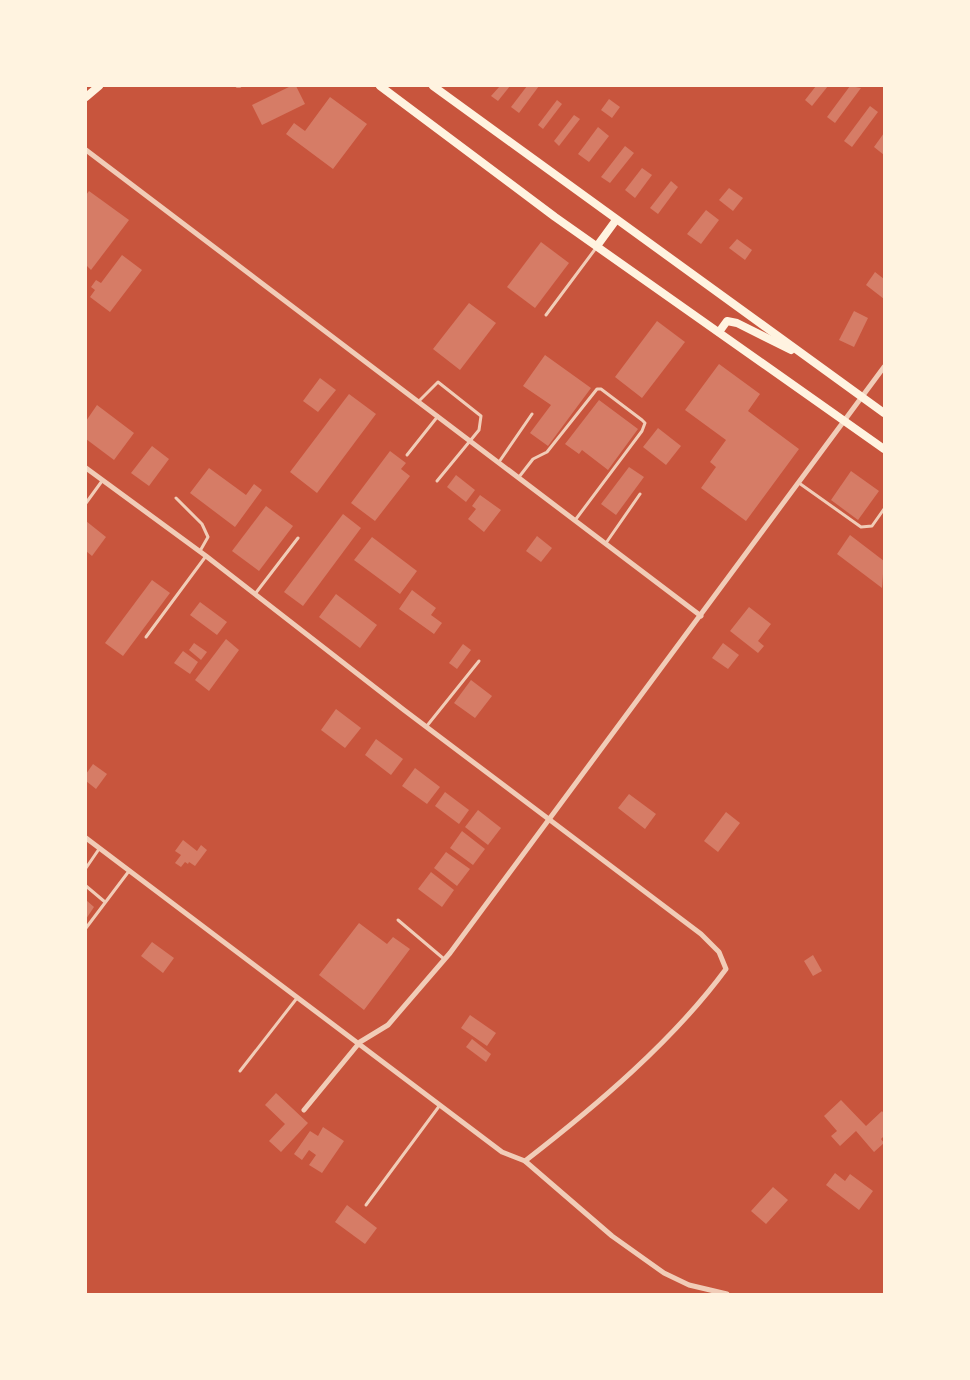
<svg xmlns="http://www.w3.org/2000/svg" width="970" height="1380" font-family="'Times New Roman',serif">
	<style>
		.building { fill: #d67c66 }
		.lines { fill: none; stroke-linecap: round; stroke-linejoin: round }
		.service { stroke: #f1ccb7; stroke-width: 3 }
		.minor { stroke: #f1ccb7; stroke-width: 5 }
		.secondary { stroke: #fff3e0; stroke-width: 8 }
	</style>
	<rect width="100%" height="100%" fill="#c8553d"/>
	<g class="building">
		<polygon points="291,86 296,86 305,104 262,125 252,105"/>
		<polygon points="500,86 510,86 498,101 491,96"/>
		<polygon points="527,86 539,86 519,113 511,107"/>
		<polygon points="816,86 828,86 812,106 805,100"/>
		<polygon points="850,86 861,88 835,123 827,117"/>
		<polygon points="330,97 367,124 333,169 286,134 294,123 305,131"/>
		<polygon points="609,99 620,107 612,118 601,110"/>
		<polygon points="557,100 562,104 543,129 538,125"/>
		<polygon points="870,106 878,112 852,147 844,141"/>
		<polygon points="574,115 580,119 559,146 554,141"/>
		<polygon points="598,127 609,136 589,162 578,154"/>
		<polygon points="884,133 884,155 874,147"/>
		<polygon points="625,146 634,153 610,183 601,177"/>
		<polygon points="642,168 652,175 635,198 625,190"/>
		<polygon points="671,181 678,187 658,214 650,208"/>
		<polygon points="729,188 743,198 733,211 719,200"/>
		<polygon points="89,191 129,220 91,270 86,265 86,195"/>
		<polygon points="706,210 719,220 701,244 687,234"/>
		<polygon points="737,239 752,250 745,260 729,248"/>
		<polygon points="541,242 569,263 535,308 507,287"/>
		<polygon points="122,255 142,270 110,312 90,297 95,290 91,287 96,280 101,283"/>
		<polygon points="875,272 884,279 884,299 866,285"/>
		<polygon points="469,303 496,323 460,370 433,349"/>
		<polygon points="854,311 868,318 854,347 839,340"/>
		<polygon points="657,321 685,342 642,398 615,377"/>
		<polygon points="545,355 591,388 548,446 530,433 551,405 523,386"/>
		<polygon points="719,364 760,394 748,411 799,449 746,521 701,488 716,467 710,462 726,440 685,410"/>
		<polygon points="320,378 336,390 318,412 303,401"/>
		<polygon points="349,394 376,414 317,493 290,472"/>
		<polygon points="599,400 638,429 608,470 582,450 579,454 565,444"/>
		<polygon points="97,405 134,433 114,460 86,439 86,421"/>
		<polygon points="658,428 681,446 666,465 643,447"/>
		<polygon points="152,446 169,459 149,486 131,473"/>
		<polygon points="390,451 406,463 401,469 410,476 375,521 351,503"/>
		<polygon points="629,467 644,477 616,515 601,504"/>
		<polygon points="209,468 246,495 254,484 262,490 235,527 190,493"/>
		<polygon points="851,471 879,491 858,520 831,500"/>
		<polygon points="456,475 475,490 466,502 447,487"/>
		<polygon points="480,495 501,510 484,532 468,519 476,509 472,506"/>
		<polygon points="266,506 293,526 259,571 232,551"/>
		<polygon points="343,514 361,528 303,606 284,592"/>
		<polygon points="86,521 106,537 92,556 86,551"/>
		<polygon points="850,535 884,561 882,588 837,554"/>
		<polygon points="537,536 552,548 541,562 526,551"/>
		<polygon points="372,537 417,571 400,594 354,560"/>
		<polygon points="152,580 170,593 123,656 105,643"/>
		<polygon points="412,590 436,608 431,615 442,623 434,634 399,609"/>
		<polygon points="336,594 377,625 360,648 319,617"/>
		<polygon points="200,602 227,622 217,635 190,615"/>
		<polygon points="749,607 771,624 758,641 764,646 758,653 730,631"/>
		<polygon points="226,639 239,650 209,691 195,680"/>
		<polygon points="194,643 207,652 201,660 189,650"/>
		<polygon points="723,643 739,655 728,669 712,658"/>
		<polygon points="463,644 471,650 457,669 449,663"/>
		<polygon points="183,651 198,662 190,674 174,663"/>
		<polygon points="471,680 492,696 475,718 454,703"/>
		<polygon points="336,709 361,728 345,748 321,730"/>
		<polygon points="376,739 403,759 391,775 365,755"/>
		<polygon points="93,764 107,774 96,789 86,781 86,774"/>
		<polygon points="415,768 440,787 427,804 402,786"/>
		<polygon points="445,792 469,810 459,824 435,806"/>
		<polygon points="629,794 656,814 645,829 618,808"/>
		<polygon points="478,810 501,828 488,845 465,827"/>
		<polygon points="726,812 740,823 718,852 704,841"/>
		<polygon points="462,831 485,849 473,865 450,848"/>
		<polygon points="183,840 197,851 201,845 207,850 195,866 189,862 188,864 185,862 181,867 175,863 181,855 175,851"/>
		<polygon points="446,852 470,869 457,886 434,868"/>
		<polygon points="431,872 454,890 442,907 418,889"/>
		<polygon points="86,900 94,907 86,919"/>
		<polygon points="359,923 387,944 393,937 410,949 364,1010 319,975"/>
		<polygon points="152,942 174,958 163,973 141,956"/>
		<polygon points="813,955 822,971 813,976 804,961"/>
		<polygon points="470,1015 496,1033 487,1046 461,1028"/>
		<polygon points="472,1039 491,1054 486,1062 466,1047"/>
		<polygon points="276,1093 308,1123 281,1152 269,1141 285,1124 265,1105"/>
		<polygon points="841,1100 866,1126 882,1111 884,1114 884,1136 881,1139 884,1143 874,1152 856,1131 840,1146 831,1136 837,1131 824,1116"/>
		<polygon points="323,1127 344,1141 322,1173 309,1165 316,1155 309,1150 302,1160 294,1154 310,1131 318,1136"/>
		<polygon points="835,1173 845,1181 850,1174 873,1191 859,1210 826,1185"/>
		<polygon points="773,1187 788,1200 766,1224 751,1211"/>
		<polygon points="347,1205 377,1228 365,1244 335,1222"/>
	</g>
	<g class="lines">
		<g class="service">
			<polyline points="237,86 240,86"/>
			<polyline points="546,315 596,248"/>
			<polyline points="418,402 438,382 481,416 479,430 437,481"/>
			<polyline points="407,455 438,416"/>
			<polyline points="499,462 532,414"/>
			<polyline points="519,477 533,459 547,452 597,389 601,389 642,420 645,423 642,431 576,519"/>
			<polyline points="799,483 861,527 872,526 884,509"/>
			<polyline points="176,498 202,524 208,537 200,551"/>
			<polyline points="86,503 102,481"/>
			<polyline points="606,543 640,494"/>
			<polyline points="255,594 298,538"/>
			<polyline points="146,637 206,556"/>
			<polyline points="426,727 479,661"/>
			<polyline points="86,868 99,849"/>
			<polyline points="86,886 105,902"/>
			<polyline points="398,920 444,959"/>
			<polyline points="86,928 129,871"/>
			<polyline points="240,1071 297,998"/>
			<polyline points="366,1205 440,1105"/>
		</g>
		<g class="minor">
			<polyline points="86,150 701,616"/>
			<path d="M86 468 206 556 404 710 701 934 719 952 726 969C673 1041 596 1106 525 1161"/>
			<polyline points="86,838 502,1152 525,1161 612,1236 664,1273 689,1285 727,1294"/>
			<polyline points="304,1110 360,1042 388,1025 450,953 884,367"/>
		</g>
		<g class="secondary">
			<polyline points="380,86 555,217 884,449"/>
			<polyline points="433,86 884,413"/>
			<polyline points="86,97 99,86"/>
			<polyline points="597,246 616,220"/>
			<polyline points="719,332 727,321 737,323 791,350"/>
		</g>
	</g>
	<rect width="970" height="1380" fill="none" stroke="#fff3e0" stroke-width="174"/>
</svg>
